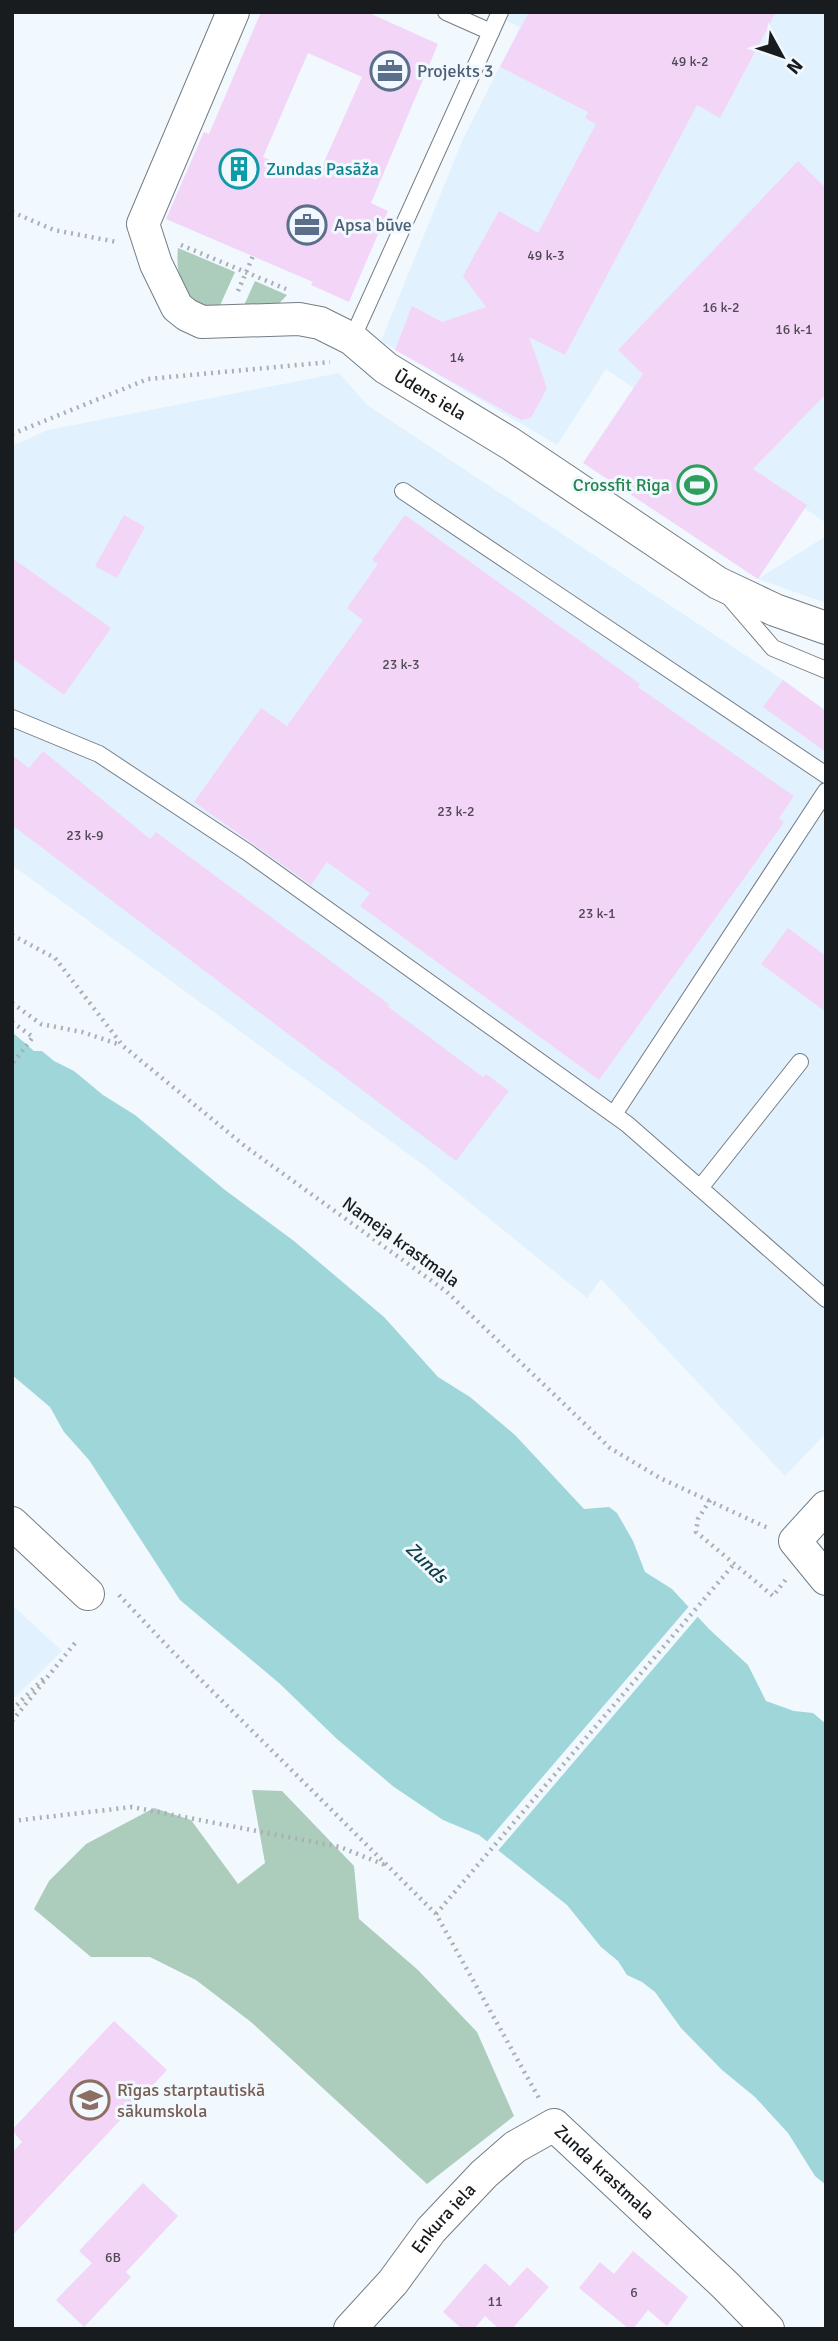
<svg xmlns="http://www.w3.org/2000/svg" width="838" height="2341" font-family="Signika,sans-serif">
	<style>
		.built { fill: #e2f1fe }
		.green { fill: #acccbc }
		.water { fill: #9fd6da }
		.pier { fill: #f1f8fe }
		.building { fill: #f3d5f7; fill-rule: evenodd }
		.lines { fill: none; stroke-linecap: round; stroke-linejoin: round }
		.service-casing { stroke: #757d84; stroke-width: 18 }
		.minor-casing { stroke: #757d84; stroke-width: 34 }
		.path { stroke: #aaafb4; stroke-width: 4.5; stroke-dasharray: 2 5; stroke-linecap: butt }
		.service { stroke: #fff; stroke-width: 16 }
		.minor { stroke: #fff; stroke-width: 32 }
		.labels { text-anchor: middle; stroke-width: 6; stroke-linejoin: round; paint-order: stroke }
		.number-label { font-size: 14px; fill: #504a55 }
		.service-label { font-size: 18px; fill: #4e5e75; stroke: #f1f8fe; text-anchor: start }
		.culture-label { font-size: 18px; fill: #0d838f; stroke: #f1f8fe; text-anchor: start }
		.street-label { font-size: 18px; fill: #191c1f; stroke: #f1f8fe }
		.leisure-label { font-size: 18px; fill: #27864d; stroke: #f1f8fe; text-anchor: end }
		.education-label { font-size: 18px; fill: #785e54; stroke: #f1f8fe; text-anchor: start }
		.water-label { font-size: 19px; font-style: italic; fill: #0d4044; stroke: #f1f8fe }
	</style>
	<rect width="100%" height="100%" fill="#f1f8fe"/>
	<g class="built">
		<polygon points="488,12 826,12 826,523 606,369 557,445 381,341 463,139 520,27"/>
		<polygon points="339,373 367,405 783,680 826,711 826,1433 785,1476 601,1279 587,1298 422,1164 12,865 12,446 48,430"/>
		<polygon points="826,536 826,603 758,579"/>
		<polygon points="12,1605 62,1651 12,1700"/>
	</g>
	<g class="green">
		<path d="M178 248 235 272 217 312C210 310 201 309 196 305 179 291 176 268 178 248Z"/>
		<polygon points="255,281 287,295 272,311 241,312"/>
		<polygon points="252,1790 282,1791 354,1866 359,1919 418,1970 477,2032 514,2116 427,2184 251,2022 196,1980 150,1957 91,1957 34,1909 49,1881 86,1844 154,1808 191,1820 238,1884 265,1863"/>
	</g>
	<polygon class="water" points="12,1032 34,1051 42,1051 54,1061 74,1071 103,1095 135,1115 225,1190 294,1241 384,1317 438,1377 470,1397 515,1435 584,1509 609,1507 617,1513 633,1541 645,1572 672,1589 709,1629 748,1665 766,1701 794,1711 813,1713 825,1723 826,2185 815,2176 788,2133 755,2097 722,2070 681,2028 655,1992 642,1982 627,1975 618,1961 601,1947 567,1905 479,1835 443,1820 394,1787 337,1739 279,1683 180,1600 89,1460 64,1432 50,1407 12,1375"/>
	<polygon class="pier" points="691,1604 700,1614 496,1853 485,1844"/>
	<g class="building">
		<path d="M261 12H367L438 44 371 203 388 211 349 302 311 285 313 282 166 219 204 132 209 134ZM308 53 362 77 316 180 263 157Z"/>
		<polygon points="529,12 776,12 720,118 697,105 565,355 529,337 547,388 531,418 521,420 395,350 412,306 442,322 486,307 463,276 499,211 538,233 596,124 585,118 588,112 500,67"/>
		<polygon points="798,161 826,188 826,394 753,469 807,505 758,579 583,463 643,374 618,350"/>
		<polygon points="124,515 145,527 117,578 95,566"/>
		<polygon points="405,515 640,684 638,687 794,796 779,818 784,822 755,863 599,1080 360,906 370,893 327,862 311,885 194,802 261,708 287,726 363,620 347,608 378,564 372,560"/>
		<polygon points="12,558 111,628 64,695 12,658"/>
		<polygon points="783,680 826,711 826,752 763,707"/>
		<polygon points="43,751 150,839 156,832 390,1005 387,1006 483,1077 486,1074 509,1091 456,1161 12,825 12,755 29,768"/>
		<polygon points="788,928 826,956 826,1012 761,964"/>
		<polygon points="114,2021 167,2070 12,2236 12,2153 22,2142 12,2130"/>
		<polygon points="143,2183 178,2216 126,2272 131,2277 84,2327 56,2300 92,2263 79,2251"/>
		<polygon points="633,2251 688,2297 667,2326 648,2310 633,2329 629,2329 579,2288 600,2262 614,2274"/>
		<polygon points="485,2263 510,2286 527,2267 549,2287 512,2329 499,2329 485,2316 474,2329 462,2329 443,2312"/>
	</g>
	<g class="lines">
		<g class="service-casing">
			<g id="service">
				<polyline points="446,12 491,32"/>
				<polyline points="352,339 500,12"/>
				<polyline points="403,491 826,775"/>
				<polyline points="730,598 773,648 826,670"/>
				<polyline points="12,718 99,754 247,852 627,1124 700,1188"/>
				<polyline points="800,1062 700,1188 826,1299"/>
				<polyline points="614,1114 826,791"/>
			</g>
		</g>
		<g class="minor-casing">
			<g id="minor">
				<path id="s1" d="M233 12 143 224 156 264 177 307 187 315 202 322 299 319 320 323 352 339 386 368 511 444 718 583 775 610 826 628"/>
				<polyline points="826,1507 795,1541 826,1579"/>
				<polyline points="12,1523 88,1594"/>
				<path id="s2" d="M350 2329 393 2282 431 2230 484 2174 515 2147 554 2125 725 2285 768 2329"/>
			</g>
		</g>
		<g class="path">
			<polyline points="12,212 54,230 117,242"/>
			<polyline points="181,245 286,289"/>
			<polyline points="238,291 253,256"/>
			<polyline points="12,434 148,379 330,362"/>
			<polyline points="12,935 55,958 123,1046 246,1147 447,1292 610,1448 660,1478 770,1529"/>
			<polyline points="12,1003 41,1024 82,1032 121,1045"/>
			<polyline points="12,1022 33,1037 12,1064"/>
			<polyline points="710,1500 698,1519 696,1532 773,1596 787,1578"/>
			<polyline points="119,1595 172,1651 436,1914 540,2100"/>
			<polyline points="12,1710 45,1677"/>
			<polyline points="12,1721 75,1643"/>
			<polyline points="12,1821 132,1807 340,1847 385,1865"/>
			<polyline points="436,1914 734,1564"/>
		</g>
		<use href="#service" class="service"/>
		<use href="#minor" class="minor"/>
	</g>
	<defs>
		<g id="office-ring" transform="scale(2.0125)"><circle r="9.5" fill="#f1f8fe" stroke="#5c6f8a" stroke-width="1.5"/><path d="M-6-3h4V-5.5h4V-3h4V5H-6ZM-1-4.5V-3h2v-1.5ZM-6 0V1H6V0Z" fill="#5c6f8a"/></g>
		<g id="building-ring" transform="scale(2.0125)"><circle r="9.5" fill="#f1f8fe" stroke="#0f9aa8" stroke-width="1.5"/><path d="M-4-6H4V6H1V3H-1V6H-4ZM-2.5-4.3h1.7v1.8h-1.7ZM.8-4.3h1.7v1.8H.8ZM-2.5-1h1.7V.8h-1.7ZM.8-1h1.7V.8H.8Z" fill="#0f9aa8"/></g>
		<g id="stadium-ring" transform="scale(2.0125)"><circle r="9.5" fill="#f1f8fe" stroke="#2e9e5b" stroke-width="1.5"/><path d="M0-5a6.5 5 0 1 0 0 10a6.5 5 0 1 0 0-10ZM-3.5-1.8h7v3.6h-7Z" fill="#2e9e5b"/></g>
		<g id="school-ring" transform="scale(2.0125)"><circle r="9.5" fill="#f1f8fe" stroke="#8d6e63" stroke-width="1.5"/><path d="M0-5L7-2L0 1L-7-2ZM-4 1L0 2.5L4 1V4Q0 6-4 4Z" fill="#8d6e63"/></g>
	</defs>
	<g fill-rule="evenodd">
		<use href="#office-ring" x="390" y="71"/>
		<use href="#building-ring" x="239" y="169"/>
		<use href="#office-ring" x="307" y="225"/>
		<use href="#stadium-ring" x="697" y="485"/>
		<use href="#school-ring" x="90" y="2100"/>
	</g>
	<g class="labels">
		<g class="number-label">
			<text x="690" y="66">49 k-2</text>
			<text x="546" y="260">49 k-3</text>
			<text x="721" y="312">16 k-2</text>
			<text x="794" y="334">16 k-1</text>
			<text x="457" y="362">14</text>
			<text x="401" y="669">23 k-3</text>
			<text x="456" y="816">23 k-2</text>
			<text x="85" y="840">23 k-9</text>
			<text x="597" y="918">23 k-1</text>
			<text x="113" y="2262">6B</text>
			<text x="634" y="2297">6</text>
			<text x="495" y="2306">11</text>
		</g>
		<g class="service-label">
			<text x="417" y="77">Projekts 3</text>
			<text x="334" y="231">Apsa būve</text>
		</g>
		<g class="culture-label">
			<text x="266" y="175">Zundas Pasāža</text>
		</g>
		<g class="street-label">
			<text dy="6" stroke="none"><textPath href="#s1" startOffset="600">Ūdens iela</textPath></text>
			<text transform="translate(401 1242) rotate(36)" y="6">Nameja krastmala</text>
			<text dy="6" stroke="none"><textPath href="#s2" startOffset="360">Zunda krastmala</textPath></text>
			<text dy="6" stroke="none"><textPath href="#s2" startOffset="145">Enkura iela</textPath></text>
		</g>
		<g class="leisure-label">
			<text x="670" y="491">Crossfit Riga</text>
		</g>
		<g class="education-label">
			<text x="117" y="2096">Rīgas starptautiskā<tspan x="117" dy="21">sākumskola</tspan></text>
		</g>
		<g class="water-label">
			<text transform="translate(427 1562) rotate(44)" y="7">Zunds</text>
		</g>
	</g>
	<rect width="838" height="2341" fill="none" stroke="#191c1f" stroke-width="28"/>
	<g transform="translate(782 56) rotate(130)" stroke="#f1f8fe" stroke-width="5" paint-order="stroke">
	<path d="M0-5L12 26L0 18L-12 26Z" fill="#191c1f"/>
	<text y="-10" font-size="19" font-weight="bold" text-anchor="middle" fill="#191c1f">N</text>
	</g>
</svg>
